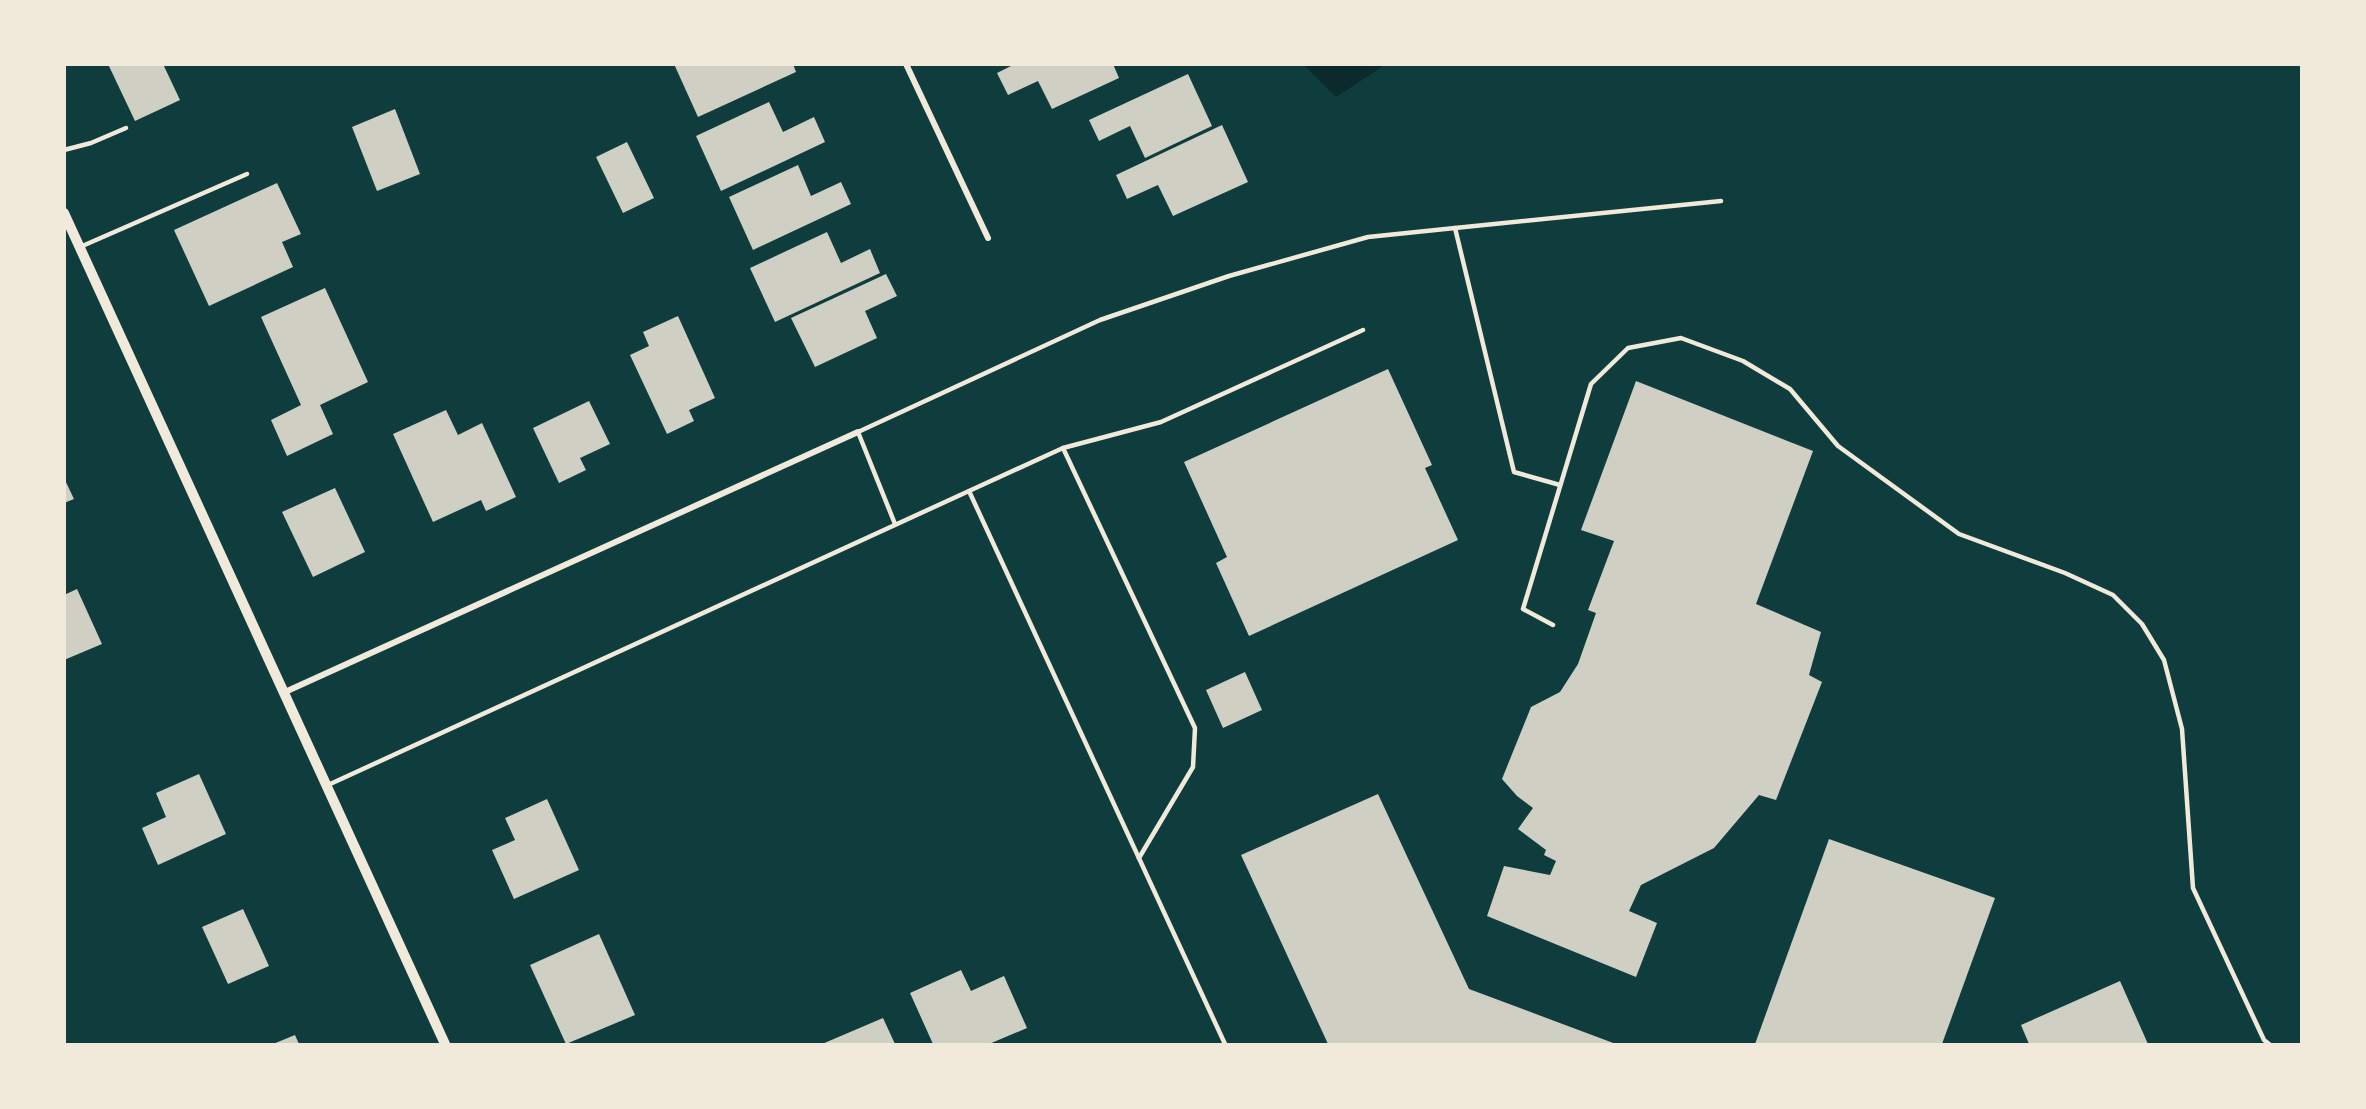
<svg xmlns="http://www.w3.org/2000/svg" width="2366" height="1109" font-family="'Fira Sans',sans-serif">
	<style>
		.water { fill: #0a2a2b }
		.building { fill: #cfcfc3 }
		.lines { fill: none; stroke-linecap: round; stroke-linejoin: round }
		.service { stroke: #f1e9da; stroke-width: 4.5 }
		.minor { stroke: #f1e9da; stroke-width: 6 }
		.tertiary { stroke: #f1e9da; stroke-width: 10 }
	</style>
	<rect width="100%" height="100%" fill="#0f3d3e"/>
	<polygon class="water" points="1304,65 1385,65 1336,97"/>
	<g class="building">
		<polygon points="108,64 163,64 180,100 135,121"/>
		<polygon points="674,64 793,64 796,72 698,117"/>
		<polygon points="1015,64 1113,64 1119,78 1052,109 1038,81 1008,95 997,73"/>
		<polygon points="1188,74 1212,126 1145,158 1130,126 1099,141 1089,120"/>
		<polygon points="769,102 783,132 814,117 825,142 721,191 696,136"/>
		<polygon points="395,109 420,174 377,191 352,127"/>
		<polygon points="1222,125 1248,182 1173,216 1158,185 1127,199 1116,175"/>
		<polygon points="627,142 654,198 623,213 596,157"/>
		<polygon points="798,165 811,196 841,182 851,204 753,250 729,197"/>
		<polygon points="277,183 301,234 282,242 293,267 209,306 174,230"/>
		<polygon points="827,232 841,263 870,249 880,273 775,322 750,268"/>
		<polygon points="886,274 897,296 865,311 877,338 815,367 791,318"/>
		<polygon points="325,288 368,382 320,405 333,434 287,456 271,420 301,405 261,317"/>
		<polygon points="678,316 715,398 689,410 694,421 667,434 630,355 649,346 643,332"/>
		<polygon points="1388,369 1432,465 1425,468 1458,540 1249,636 1216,563 1227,557 1184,462"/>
		<polygon points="1636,381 1813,451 1756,604 1821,632 1809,675 1822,682 1776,800 1759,795 1714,848 1641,885 1629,911 1657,923 1636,977 1487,916 1504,866 1550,875 1556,861 1544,855 1546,850 1518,829 1533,808 1517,796 1502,779 1531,707 1560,692 1578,664 1596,613 1588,610 1614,541 1581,530"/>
		<polygon points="589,401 610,444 580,458 586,470 559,483 533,428"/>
		<polygon points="446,410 458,435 482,423 516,497 486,511 481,500 433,522 393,434"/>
		<polygon points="64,478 74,499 64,503"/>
		<polygon points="335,488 365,552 313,577 282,512"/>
		<polygon points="77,589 102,644 64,660 64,595"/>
		<polygon points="1245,672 1262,710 1223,728 1206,690"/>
		<polygon points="199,774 226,834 158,865 142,828 166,817 156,793"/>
		<polygon points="1378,794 1469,989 1616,1044 1328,1044 1241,855"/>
		<polygon points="547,799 579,870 514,899 492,850 515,840 505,818"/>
		<polygon points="1829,839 1995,898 1942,1044 1755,1044"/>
		<polygon points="243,909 269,966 228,984 202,927"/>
		<polygon points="599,934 635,1015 566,1044 530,965"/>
		<polygon points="961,970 971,991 1004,976 1027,1028 989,1044 933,1044 910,993"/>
		<polygon points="2120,981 2148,1044 2029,1044 2021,1025"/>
		<polygon points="883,1018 895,1044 822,1044"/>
		<polygon points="295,1035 299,1044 273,1044"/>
	</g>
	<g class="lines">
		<g class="service">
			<polyline points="64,150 91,143 126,128"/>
			<polyline points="80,247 247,174"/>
			<polyline points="1063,448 1195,728 1193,767 1139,858"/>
			<polyline points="1560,485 1514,472 1455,228 1721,201"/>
			<polyline points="969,491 1063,448 1161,422 1363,330"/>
			<polyline points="895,524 858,432 1100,320 1229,276 1368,237 1455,228"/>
			<polyline points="1553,625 1523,609 1591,384 1628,348 1681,338 1743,361 1790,389 1838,446 1959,534 2065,573 2113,595 2142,624 2164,660 2182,729 2193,888 2264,1040 2269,1044"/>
			<polyline points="328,785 969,491 1225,1044"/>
		</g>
		<g class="minor">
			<polyline points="906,64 988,238"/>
			<polyline points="285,692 858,432"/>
		</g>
		<polyline class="tertiary" points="64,213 445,1044"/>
	</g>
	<rect width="2366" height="1109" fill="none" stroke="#f1e9da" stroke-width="132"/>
</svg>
